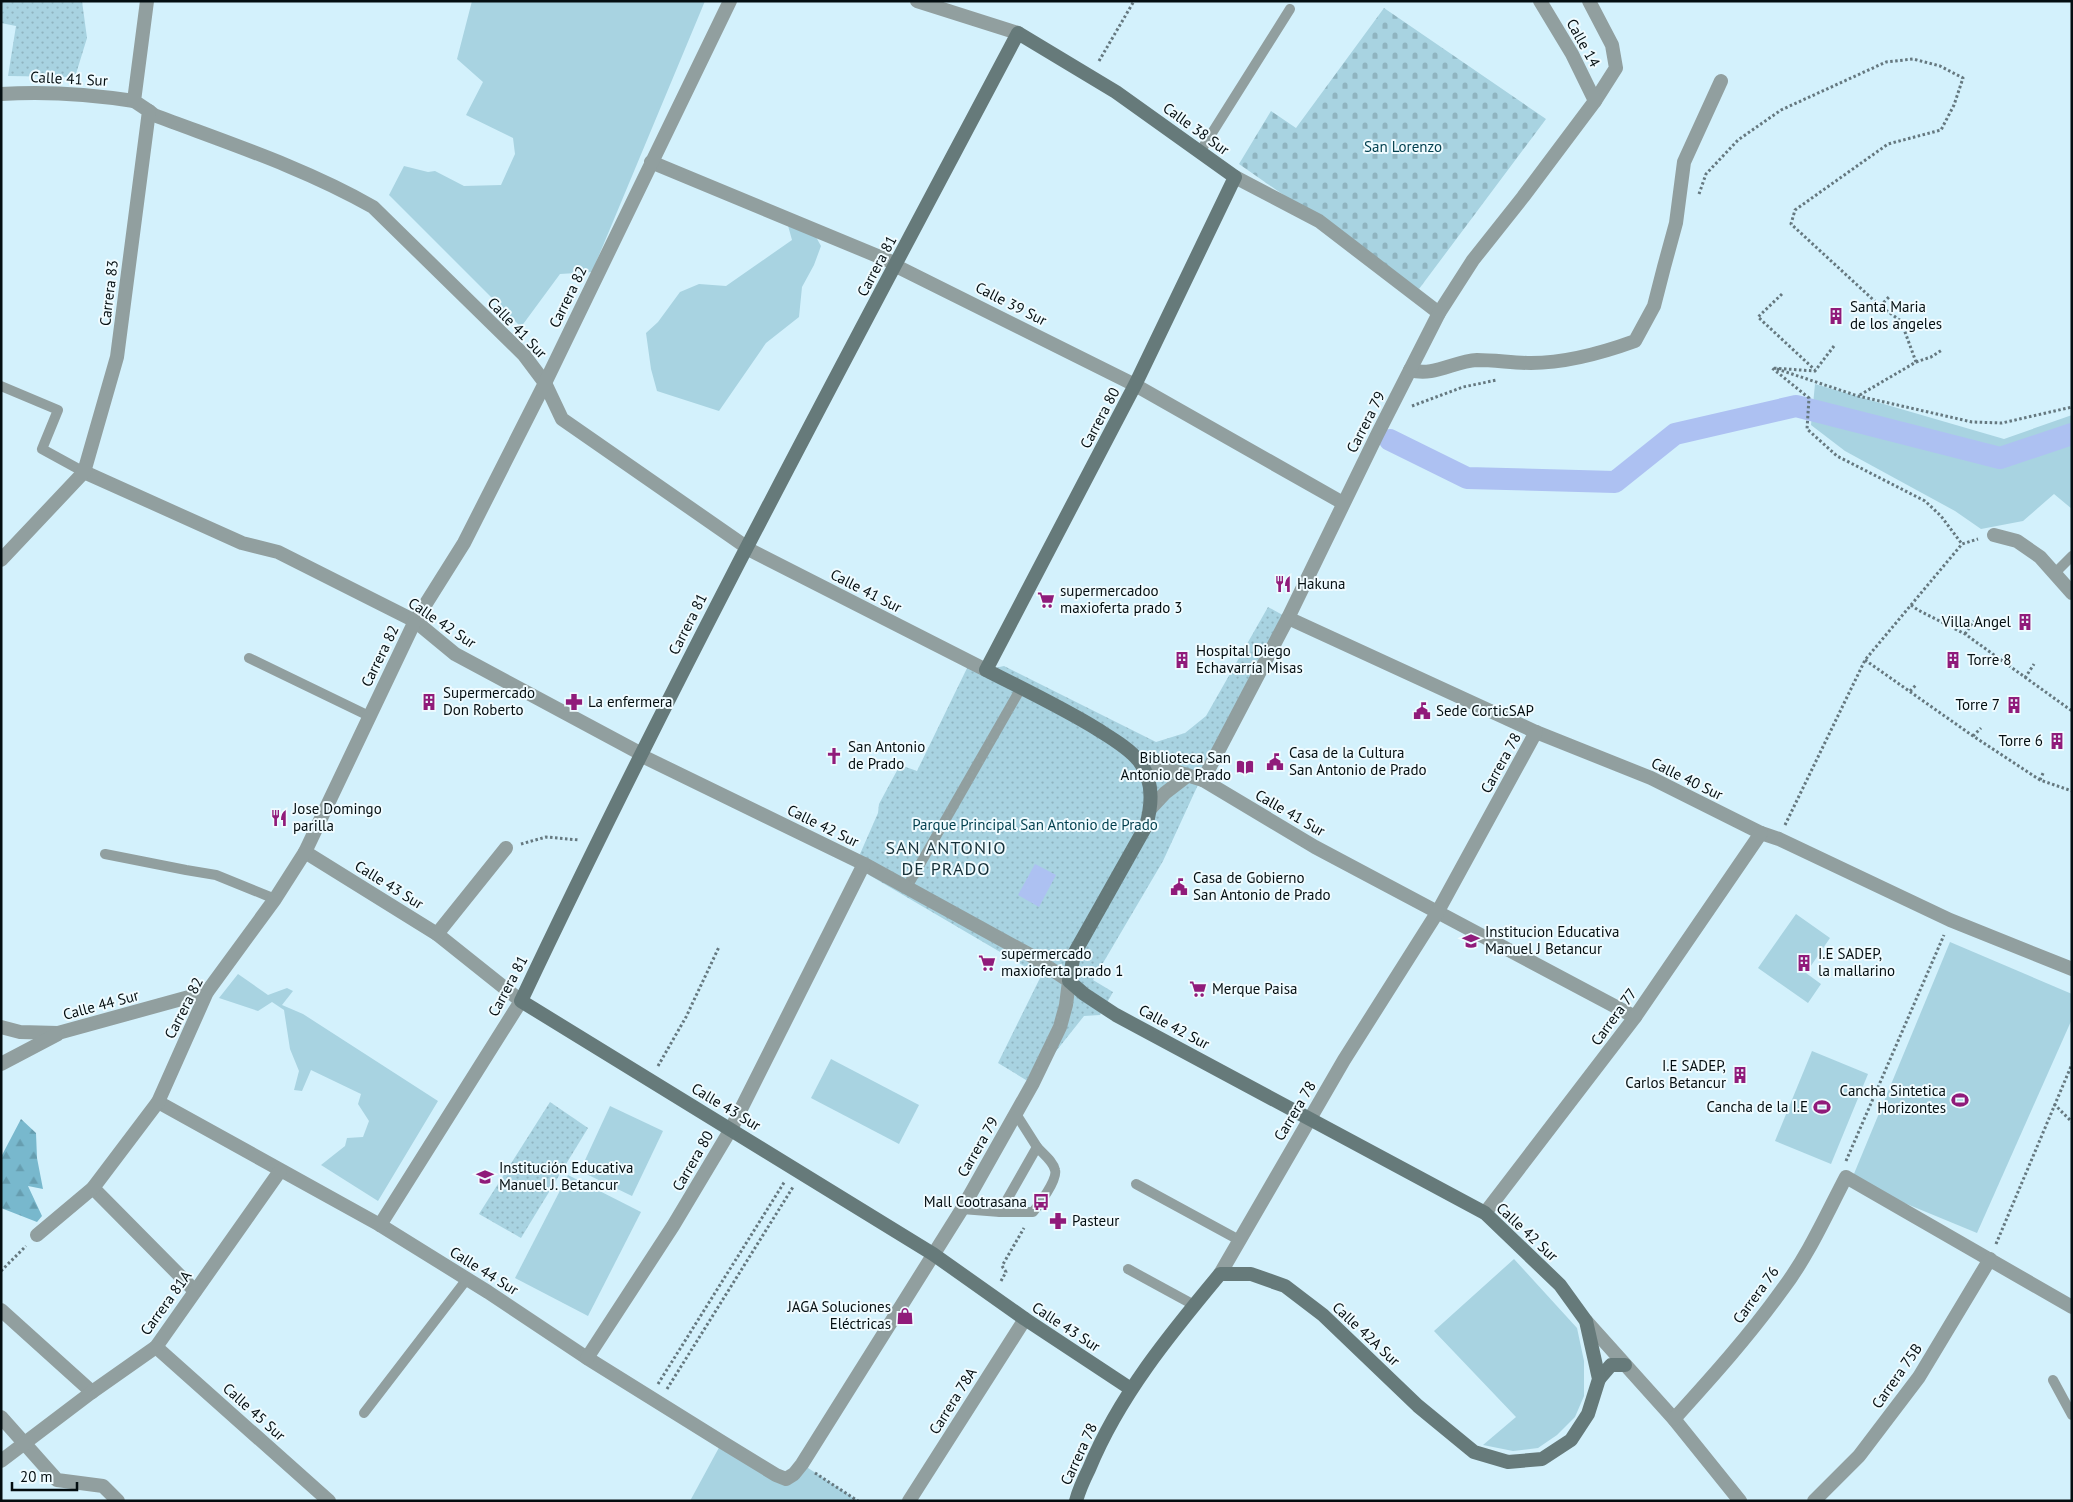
<svg xmlns="http://www.w3.org/2000/svg" width="2073" height="1502" font-family="'PT Sans',sans-serif">
	<style>
		.green { fill: #a8d3e1 }
		.forest { fill: url(#forest-firs) }
		.cemetery { fill: url(#cemetery-stones) }
		.park { fill: url(#park-dots) }
		.water { fill: #adc1f2 }
		.lines { fill: none; stroke-linecap: round; stroke-linejoin: round }
		.canal { stroke: #adc1f2; stroke-width: 22 }
		.path { stroke: #65787f; stroke-width: 3; stroke-dasharray: 2.5 2.5; stroke-linecap: butt }
		.service { stroke: #919f9f; stroke-width: 10 }
		.minor { stroke: #919f9f; stroke-width: 14 }
		.tertiary { stroke: #919f9f; stroke-width: 14 }
		.secondary { stroke: #667a7a; stroke-width: 14 }
		.labels { text-anchor: middle; stroke-width: 4; stroke-linejoin: round; paint-order: stroke }
		.street-label { font-size: 15px; fill: #040e11; stroke: #effbff }
		.park-label { font-size: 15px; fill: #013f4e; stroke: #effbff }
		.poi-label { font-size: 15px; fill: #040e11; stroke: #effbff; text-anchor: start }
		.quarter-label { font-size: 18px; letter-spacing: 1px; fill: #173139; stroke: #effbff }
	</style>
	<defs>
		<pattern id="forest-firs" width="22" height="20" patternUnits="userSpaceOnUse" patternTransform="scale(1.25)"><rect width="22" height="20" fill="#78b8cd"/><path d="M5 1l3.5 6h-7zM16 11l3.5 6h-7z" fill="#669daf"/></pattern>
		<pattern id="cemetery-stones" width="16" height="16" patternUnits="userSpaceOnUse" patternTransform="scale(1.25)"><rect width="16" height="16" fill="#a8d3e1"/><path d="M2 7V4a2 2 0 0 1 4 0v3zM10 15v-3a2 2 0 0 1 4 0v3z" fill="#8fb4c0"/></pattern>
		<pattern id="park-dots" width="8" height="8" patternUnits="userSpaceOnUse" patternTransform="scale(1.25)"><rect width="8" height="8" fill="#a8d3e1"/><path d="M2 2h.1M6 6h.1" fill="none" stroke="#8fb4c0" stroke-width="1.8" stroke-linecap="round"/></pattern>
	</defs>
	<rect width="100%" height="100%" fill="#d3f1fc"/>
	<g class="green">
		<polygon points="472,1 705,1 592,272 560,274 521,327 389,195 404,166 428,172 435,171 464,186 501,185 515,154 513,138 466,115 483,82 457,59"/>
		<polygon points="787,222 811,228 821,246 814,265 802,287 799,317 766,343 719,411 657,391 651,369 646,333 658,322 680,292 699,284 726,286 792,240"/>
		<polygon points="1815,384 2004,439 2072,415 2072,509 2054,494 2023,521 1981,529 1955,511 1845,451 1811,425"/>
		<polygon points="1796,914 1830,938 1806,973 1821,984 1808,1003 1758,968"/>
		<polygon points="1950,942 2072,994 2072,1019 1977,1233 1851,1181"/>
		<polygon points="238,974 268,995 287,988 293,991 282,1005 303,1014 438,1101 378,1201 321,1165 345,1146 347,1138 363,1137 369,1121 358,1104 361,1094 311,1070 302,1091 294,1090 299,1071 290,1049 284,1010 272,1002 258,1011 219,998"/>
		<polygon points="1812,1051 1868,1074 1831,1164 1775,1141"/>
		<polygon points="831,1059 919,1105 899,1144 811,1098"/>
		<polygon points="610,1106 663,1131 632,1196 580,1171"/>
		<polygon points="568,1175 641,1212 588,1316 515,1278"/>
		<polygon points="1514,1259 1577,1328 1584,1361 1584,1396 1575,1417 1557,1435 1538,1448 1513,1451 1483,1445 1516,1417 1434,1331"/>
		<polygon points="722,1442 786,1479 802,1464 858,1501 690,1501"/>
	</g>
	<polygon class="forest" points="21,1119 36,1133 37,1158 43,1189 28,1186 42,1216 37,1222 1,1208 1,1157"/>
	<polygon class="cemetery" points="1384,8 1546,119 1419,289 1239,164 1271,111 1296,128"/>
	<g class="park">
		<polygon points="1,1 82,1 87,38 75,77 8,76 16,26 1,23"/>
		<polygon points="1268,607 1288,618 1197,787 1163,861 1093,980 1113,992 1100,1015 1084,1016 1053,1055 1036,1086 998,1063 1041,976 869,875 860,854 878,813 879,804 900,765 917,771 970,662 986,670 1004,666 1156,742 1185,733 1206,716"/>
		<polygon points="550,1102 588,1128 521,1238 479,1214"/>
	</g>
	<polygon class="water" points="1035,864 1056,875 1039,907 1018,895"/>
	<g class="lines">
		<polyline class="canal" points="1390,440 1467,478 1615,482 1675,434 1796,406 2000,458 2072,434"/>
		<g class="path">
			<polyline points="1099,61 1134,1"/>
			<polyline points="1699,194 1706,174 1738,140 1781,110 1886,62 1913,59 1940,66 1963,78 1954,105 1941,130 1888,144 1795,210 1791,224 1880,306 1901,321 1916,362 1858,396"/>
			<polyline points="1782,294 1758,317 1815,370"/>
			<polyline points="1880,306 1890,296"/>
			<polyline points="1834,346 1815,371 1772,368 1809,398 1807,429 1837,456 1925,501 1941,516 1962,544"/>
			<polyline points="1916,362 1931,357 1942,350"/>
			<polyline points="1777,369 1858,396 1972,422 2002,423 2072,407"/>
			<polyline points="1412,406 1463,387 1497,380"/>
			<polyline points="1911,605 1918,610 1965,634 2072,711"/>
			<polyline points="1965,634 1974,621"/>
			<polyline points="1865,660 1973,736 2040,780 2072,791"/>
			<polyline points="2025,678 2034,664"/>
			<polyline points="1910,691 1917,684"/>
			<polyline points="1973,736 1981,728"/>
			<polyline points="2040,780 2044,771"/>
			<polyline points="1785,825 1865,660 1962,544 1978,539"/>
			<polyline points="521,844 546,837 579,840"/>
			<polyline points="658,1066 686,1017 719,947"/>
			<polyline points="2054,1104 2072,1122"/>
			<polyline points="1846,1161 1944,935"/>
			<polyline points="1996,1244 2072,1064"/>
			<polyline points="1,1271 26,1246"/>
			<polyline points="1001,1281 1006,1272 1002,1266 1024,1228"/>
			<polyline points="658,1384 785,1181"/>
			<polyline points="667,1389 793,1187"/>
			<polyline points="815,1473 858,1501"/>
		</g>
		<g class="service">
			<polyline points="1200,152 1290,9"/>
			<polyline points="1,386 58,410 42,449 84,472"/>
			<polyline points="2054,574 2072,556"/>
			<polyline points="249,658 369,716"/>
			<polyline points="105,854 186,870 216,875 275,899"/>
			<polyline points="907,887 1021,688"/>
			<polyline points="1136,1184 1239,1240"/>
			<polyline points="962,1209 1000,1212 1037,1147 1016,1114"/>
			<path d="M1000 1212H1033C1039 1205 1058 1179 1055 1170 1053 1161 1043 1154 1037 1147"/>
			<polyline points="1128,1269 1194,1305"/>
			<polyline points="2053,1380 2072,1415"/>
			<polyline points="364,1413 467,1279"/>
		</g>
		<g class="minor">
			<polyline points="1589,1 1612,45 1616,68 1595,101"/>
			<path d="M1 94C46 91 89 94 134 101"/>
			<path d="M149 111 154 115C228 143 305 168 373 207L524 355 545 383 562 419 752 551 986 670"/>
			<polyline points="651,162 892,262 900,268 1135,385 1343,503"/>
			<polyline points="1235,177 1319,221 1439,313"/>
			<path d="M1410 370C1434 377 1454 361 1477 360 1495 360 1513 363 1531 363 1567 363 1602 353 1635 341L1654 306 1664 267 1676 223 1684 162 1721 81"/>
			<polyline points="84,472 242,543 278,552 415,621 455,654 636,751 642,756 864,864 1030,955 1069,981 1066,1005 1060,1027 1033,1083 962,1209 802,1464 794,1474 786,1479 776,1475 722,1442 587,1358 488,1292 380,1225 158,1102"/>
			<polyline points="1994,535 2017,541 2040,557 2072,593"/>
			<polyline points="1,560 84,472 117,357 149,111 134,101 147,1"/>
			<polyline points="1288,618 1536,732 1651,778 1761,833 1779,839 1950,920 2072,969"/>
			<polyline points="1203,780 1315,847 1635,1017"/>
			<polyline points="305,852 437,934 521,1001 380,1225"/>
			<polyline points="437,934 506,848"/>
			<polyline points="1,1027 20,1032 58,1033 207,992"/>
			<polyline points="1,1064 58,1034"/>
			<polyline points="93,1188 195,1291"/>
			<polyline points="1485,1213 1635,1017 1761,833"/>
			<polyline points="37,1235 93,1188 158,1102 207,992 275,899 305,852 415,621 464,543 545,383 730,1"/>
			<polyline points="1220,1274 1344,1060 1437,913 1536,732"/>
			<polyline points="1,1310 92,1392"/>
			<polyline points="1586,1321 1674,1419 1740,1501"/>
			<polyline points="156,1347 329,1501"/>
			<polyline points="587,1358 673,1226 731,1129 864,864"/>
			<polyline points="1,1417 57,1480 103,1486 118,1501"/>
			<path d="M1674 1419C1712 1377 1749 1336 1782 1290 1808 1256 1826 1215 1846 1177L2072 1307"/>
			<polyline points="1,1461 92,1392 156,1347 280,1171"/>
			<polyline points="909,1501 1025,1319"/>
			<polyline points="1814,1501 1859,1456 1919,1377 1990,1259"/>
		</g>
		<g class="tertiary">
			<polyline points="917,1 1018,33"/>
			<polyline points="1139,760 1203,780 1288,618 1377,435 1439,313 1473,260 1523,197 1595,101 1572,54 1540,1"/>
			<polyline points="1151,808 1165,793 1187,776"/>
		</g>
		<g class="secondary">
			<polyline points="1599,1379 1611,1365 1625,1365"/>
			<path d="M1076 1501C1079 1490 1084 1479 1089 1469 1119 1396 1170 1334 1220 1274H1251L1285 1286 1323 1315 1418 1406 1474 1452 1508 1462 1542 1459 1571 1440 1588 1414 1599 1379 1586 1321 1560 1285 1485 1213 1116 1015 1084 994 1069 981 1074 954 1146 826C1152 805 1154 780 1139 761 1129 748 1111 738 1097 729 1061 707 1023 689 986 670L1135 385 1235 177 1116 92 1018 33C848 354 676 673 521 1001L933 1254 1025 1319 1131 1389"/>
		</g>
	</g>
	<defs>
		<g id="building-bare" transform="scale(1.35)"><path d="M-4-6H4V6H1V3H-1V6H-4ZM-2.5-4.3h1.7v1.8h-1.7ZM.8-4.3h1.7v1.8H.8ZM-2.5-1h1.7V.8h-1.7ZM.8-1h1.7V.8H.8Z" fill="#901b7a" stroke="#effbff" stroke-width="2.5" paint-order="stroke"/></g>
		<g id="restaurant-bare" transform="scale(1.35)"><path d="M-5-6h1v4h1v-4h1v4h1v-4h1v5L-1.5 .5V6h-2V.5L-5-1ZM5-6V6H3V1.5H1.5Q1.5-4 5-6Z" fill="#901b7a" stroke="#effbff" stroke-width="2.5" paint-order="stroke"/></g>
		<g id="supermarket-bare" transform="scale(1.35)"><path d="M-6-5.5h2.5l.6 2H6L4.5 2H-2.5L-4.4-4H-6ZM-1.5 3.2a1.3 1.3 0 1 0 .1 0ZM3 3.2a1.3 1.3 0 1 0 .1 0Z" fill="#901b7a" stroke="#effbff" stroke-width="2.5" paint-order="stroke"/></g>
		<g id="pharmacy-bare" transform="scale(1.35)"><path d="M-2-6h4v4h4v4h-4v4h-4v-4h-4v-4h4Z" fill="#901b7a" stroke="#effbff" stroke-width="2.5" paint-order="stroke"/></g>
		<g id="civic-bare" transform="scale(1.35)"><path d="M-.6-6.5H3V-4.5H.6V-3L4-1V1h2V6H-6V1h2V-1L-.6-3ZM-1.2 2.5V6h2.4V2.5Z" fill="#901b7a" stroke="#effbff" stroke-width="2.5" paint-order="stroke"/></g>
		<g id="church-bare" transform="scale(1.35)"><path d="M-1.2-6h2.4v3.5h3.3v2.4h-3.3V6h-2.4V-.1h-3.3v-2.4h3.3Z" fill="#901b7a" stroke="#effbff" stroke-width="2.5" paint-order="stroke"/></g>
		<g id="library-bare" transform="scale(1.35)"><path d="M-6-4Q-3-5.5-.7-3.5V5Q-3 3-6 4ZM6-4Q3-5.5 .7-3.5V5Q3 3 6 4Z" fill="#901b7a" stroke="#effbff" stroke-width="2.5" paint-order="stroke"/></g>
		<g id="school-bare" transform="scale(1.35)"><path d="M0-5L7-2L0 1L-7-2ZM-4 1L0 2.5L4 1V4Q0 6-4 4Z" fill="#901b7a" stroke="#effbff" stroke-width="2.5" paint-order="stroke"/></g>
		<g id="stadium-bare" transform="scale(1.35)"><path d="M0-5a6.5 5 0 1 0 0 10a6.5 5 0 1 0 0-10ZM-3.5-1.8h7v3.6h-7Z" fill="#901b7a" stroke="#effbff" stroke-width="2.5" paint-order="stroke"/></g>
		<g id="bus-bare" transform="scale(1.35)"><path d="M-5-6H5V4H4V6H2V4H-2V6H-4V4H-5ZM-3.5-4V0h7V-4ZM-3.5 1.2v1.5H-2V1.2ZM2 1.2v1.5H3.5V1.2Z" fill="#901b7a" stroke="#effbff" stroke-width="2.5" paint-order="stroke"/></g>
		<g id="shop-bare" transform="scale(1.35)"><path d="M-5-2.5h2.3a2.7 3.5 0 0 1 5.4 0H5L5.5 6h-11ZM-1.5-2.5h3a1.5 2.3 0 0 0-3 0Z" fill="#901b7a" stroke="#effbff" stroke-width="2.5" paint-order="stroke"/></g>
	</defs>
	<g fill-rule="evenodd">
		<use href="#building-bare" x="1836" y="316"/>
		<use href="#restaurant-bare" x="1283" y="584"/>
		<use href="#supermarket-bare" x="1046" y="600"/>
		<use href="#building-bare" x="2025" y="622"/>
		<use href="#building-bare" x="1182" y="660"/>
		<use href="#building-bare" x="1953" y="660"/>
		<use href="#building-bare" x="429" y="702"/>
		<use href="#pharmacy-bare" x="574" y="702"/>
		<use href="#building-bare" x="2014" y="705"/>
		<use href="#civic-bare" x="1422" y="711"/>
		<use href="#building-bare" x="2057" y="741"/>
		<use href="#church-bare" x="834" y="756"/>
		<use href="#civic-bare" x="1275" y="762"/>
		<use href="#library-bare" x="1245" y="767"/>
		<use href="#restaurant-bare" x="279" y="818"/>
		<use href="#civic-bare" x="1179" y="887"/>
		<use href="#school-bare" x="1471" y="941"/>
		<use href="#supermarket-bare" x="987" y="963"/>
		<use href="#building-bare" x="1804" y="963"/>
		<use href="#supermarket-bare" x="1198" y="989"/>
		<use href="#building-bare" x="1740" y="1075"/>
		<use href="#stadium-bare" x="1960" y="1100"/>
		<use href="#stadium-bare" x="1822" y="1107"/>
		<use href="#school-bare" x="485" y="1177"/>
		<use href="#bus-bare" x="1041" y="1202"/>
		<use href="#pharmacy-bare" x="1058" y="1221"/>
		<use href="#shop-bare" x="905" y="1316"/>
	</g>
	<g class="labels">
		<g class="street-label">
			<text transform="translate(1583 43) rotate(61)" y="5">Calle 14</text>
			<text transform="translate(69 79) rotate(3)" y="5">Calle 41 Sur</text>
			<text transform="translate(1196 129) rotate(36)" y="5">Calle 38 Sur</text>
			<text transform="translate(877 266) rotate(-62)" y="5">Carrera 81</text>
			<text transform="translate(109 293) rotate(-83)" y="5">Carrera 83</text>
			<text transform="translate(568 297) rotate(-64)" y="5">Carrera 82</text>
			<text transform="translate(1011 304) rotate(27)" y="5">Calle 39 Sur</text>
			<text transform="translate(517 328) rotate(46)" y="5">Calle 41 Sur</text>
			<text transform="translate(1100 418) rotate(-62)" y="5">Carrera 80</text>
			<text transform="translate(1366 422) rotate(-63)" y="5">Carrera 79</text>
			<text transform="translate(866 591) rotate(27)" y="5">Calle 41 Sur</text>
			<text transform="translate(442 623) rotate(34)" y="5">Calle 42 Sur</text>
			<text transform="translate(688 624) rotate(-63)" y="5">Carrera 81</text>
			<text transform="translate(380 656) rotate(-64)" y="5">Carrera 82</text>
			<text transform="translate(1501 763) rotate(-61)" y="5">Carrera 78</text>
			<text transform="translate(1687 779) rotate(26)" y="5">Calle 40 Sur</text>
			<text transform="translate(1290 813) rotate(30)" y="5">Calle 41 Sur</text>
			<text transform="translate(823 826) rotate(26)" y="5">Calle 42 Sur</text>
			<text transform="translate(389 885) rotate(32)" y="5">Calle 43 Sur</text>
			<text transform="translate(508 986) rotate(-62)" y="5">Carrera 81</text>
			<text transform="translate(101 1005) rotate(-15)" y="5">Calle 44 Sur</text>
			<text transform="translate(184 1008) rotate(-63)" y="5">Carrera 82</text>
			<text transform="translate(1614 1017) rotate(-54)" y="5">Carrera 77</text>
			<text transform="translate(1174 1027) rotate(28)" y="5">Calle 42 Sur</text>
			<text transform="translate(726 1107) rotate(31)" y="5">Calle 43 Sur</text>
			<text transform="translate(1295 1111) rotate(-59)" y="5">Carrera 78</text>
			<text transform="translate(978 1147) rotate(-60)" y="5">Carrera 79</text>
			<text transform="translate(693 1161) rotate(-60)" y="5">Carrera 80</text>
			<text transform="translate(1527 1232) rotate(43)" y="5">Calle 42 Sur</text>
			<text transform="translate(484 1271) rotate(32)" y="5">Calle 44 Sur</text>
			<text transform="translate(1756 1295) rotate(-54)" y="5">Carrera 76</text>
			<text transform="translate(166 1303) rotate(-54)" y="5">Carrera 81A</text>
			<text transform="translate(1066 1327) rotate(33)" y="5">Calle 43 Sur</text>
			<text transform="translate(1366 1334) rotate(43)" y="5">Calle 42A Sur</text>
			<text transform="translate(1897 1376) rotate(-55)" y="5">Carrera 75B</text>
			<text transform="translate(953 1401) rotate(-58)" y="5">Carrera 78A</text>
			<text transform="translate(254 1412) rotate(42)" y="5">Calle 45 Sur</text>
			<text transform="translate(1079 1454) rotate(-65)" y="5">Carrera 78</text>
		</g>
		<g class="park-label">
			<text x="1403" y="152">San Lorenzo</text>
			<text x="1035" y="830">Parque Principal San Antonio de Prado</text>
		</g>
		<g class="poi-label">
			<text x="1850" y="312">Santa Maria<tspan x="1850" dy="17">de los angeles</tspan></text>
			<text x="1297" y="589">Hakuna</text>
			<text x="1060" y="596">supermercadoo<tspan x="1060" dy="17">maxioferta prado 3</tspan></text>
			<text x="2011" y="627" text-anchor="end">Villa Angel</text>
			<text x="1196" y="656">Hospital Diego<tspan x="1196" dy="17">Echavarría Misas</tspan></text>
			<text x="1967" y="665">Torre 8</text>
			<text x="443" y="698">Supermercado<tspan x="443" dy="17">Don Roberto</tspan></text>
			<text x="588" y="707">La enfermera</text>
			<text x="2000" y="710" text-anchor="end">Torre 7</text>
			<text x="1436" y="716">Sede CorticSAP</text>
			<text x="2043" y="746" text-anchor="end">Torre 6</text>
			<text x="848" y="752">San Antonio<tspan x="848" dy="17">de Prado</tspan></text>
			<text x="1289" y="758">Casa de la Cultura<tspan x="1289" dy="17">San Antonio de Prado</tspan></text>
			<text x="1231" y="763" text-anchor="end">Biblioteca San<tspan x="1231" dy="17">Antonio de Prado</tspan></text>
			<text x="293" y="814">Jose Domingo<tspan x="293" dy="17">parilla</tspan></text>
			<text x="1193" y="883">Casa de Gobierno<tspan x="1193" dy="17">San Antonio de Prado</tspan></text>
			<text x="1485" y="937">Institucion Educativa<tspan x="1485" dy="17">Manuel J Betancur</tspan></text>
			<text x="1001" y="959">supermercado<tspan x="1001" dy="17">maxioferta prado 1</tspan></text>
			<text x="1818" y="959">I.E SADEP,<tspan x="1818" dy="17">la mallarino</tspan></text>
			<text x="1212" y="994">Merque Paisa</text>
			<text x="1726" y="1071" text-anchor="end">I.E SADEP,<tspan x="1726" dy="17">Carlos Betancur</tspan></text>
			<text x="1946" y="1096" text-anchor="end">Cancha Sintetica<tspan x="1946" dy="17">Horizontes</tspan></text>
			<text x="1808" y="1112" text-anchor="end">Cancha de la I.E</text>
			<text x="499" y="1173">Institución Educativa<tspan x="499" dy="17">Manuel J. Betancur</tspan></text>
			<text x="1027" y="1207" text-anchor="end">Mall Cootrasana</text>
			<text x="1072" y="1226">Pasteur</text>
			<text x="891" y="1312" text-anchor="end">JAGA Soluciones<tspan x="891" dy="17">Eléctricas</tspan></text>
		</g>
		<g class="quarter-label">
			<text x="946" y="854">SAN ANTONIO<tspan x="946" dy="21">DE PRADO</tspan></text>
		</g>
	</g>
	<rect width="2073" height="1502" fill="none" stroke="#040e11" stroke-width="5"/>
	<path d="M12 1482v8h65v-8" fill="none" stroke="#040e11" stroke-width="2.5"/>
	<text x="20" y="1482" font-size="15" fill="#040e11" stroke="#effbff" stroke-width="4" paint-order="stroke">20 m</text>
</svg>
